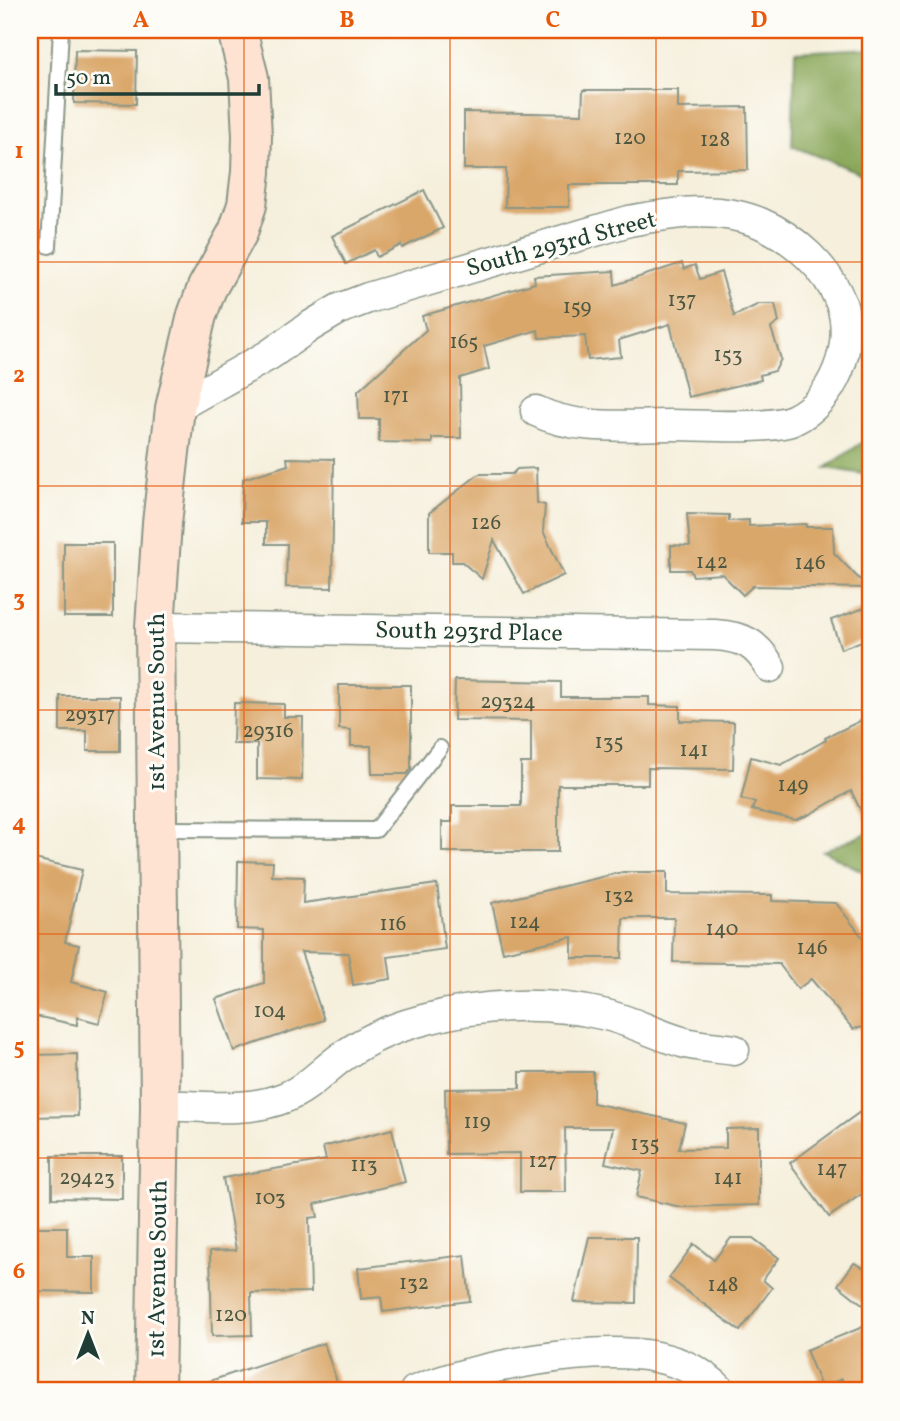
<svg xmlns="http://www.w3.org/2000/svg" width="900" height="1421" font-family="Vollkorn,serif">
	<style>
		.forest { fill: #8aa75a; stroke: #547247; stroke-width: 2 }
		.building { fill: #daa76b }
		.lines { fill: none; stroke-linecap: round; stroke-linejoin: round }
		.lane-casing { stroke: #8a9688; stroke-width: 18 }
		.street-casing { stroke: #8a9688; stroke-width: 33 }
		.secondary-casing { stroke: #8a9688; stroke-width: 42 }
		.lane { stroke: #fff; stroke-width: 14 }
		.street { stroke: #fff; stroke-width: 30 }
		.secondary { stroke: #fee3d2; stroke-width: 38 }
		.grid { fill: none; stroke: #e8590c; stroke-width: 2; stroke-opacity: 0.55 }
		.labels { text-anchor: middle; stroke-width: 6; stroke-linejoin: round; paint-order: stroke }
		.number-label { font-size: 21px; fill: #4e5842 }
		.street-label { font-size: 24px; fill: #1f3d34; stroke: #fdfcf7 }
		.neatline { fill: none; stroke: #e8590c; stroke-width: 2.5 }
		.grid-label { font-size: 23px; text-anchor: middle; font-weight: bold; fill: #e8590c }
	</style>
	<rect width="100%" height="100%" fill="#fdfcf7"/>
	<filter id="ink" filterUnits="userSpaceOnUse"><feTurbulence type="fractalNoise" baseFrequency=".0143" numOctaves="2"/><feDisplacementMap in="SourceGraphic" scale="14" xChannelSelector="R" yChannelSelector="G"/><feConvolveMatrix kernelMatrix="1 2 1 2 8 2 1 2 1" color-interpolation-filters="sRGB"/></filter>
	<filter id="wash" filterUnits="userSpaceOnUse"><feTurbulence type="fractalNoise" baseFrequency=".00686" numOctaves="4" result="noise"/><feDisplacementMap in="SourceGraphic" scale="28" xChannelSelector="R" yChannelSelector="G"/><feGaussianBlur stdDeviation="1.57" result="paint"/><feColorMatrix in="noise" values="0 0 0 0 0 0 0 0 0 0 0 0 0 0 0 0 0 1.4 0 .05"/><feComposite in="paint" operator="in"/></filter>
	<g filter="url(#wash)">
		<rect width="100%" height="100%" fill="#f5efdc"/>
		<g class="forest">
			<polygon points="870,48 870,177 792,146 795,52"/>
			<polygon points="870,437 870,475 826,468"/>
			<polygon points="870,832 870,875 823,851"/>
		</g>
		<g id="blocks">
			<g class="building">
				<polygon points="75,50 137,51 136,104 74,103"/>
				<polygon points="583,90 678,90 678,108 747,107 748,170 678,171 678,185 569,185 569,207 505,207 506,169 464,169 464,112 582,114"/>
				<polygon points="424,190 443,228 402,248 401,245 377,257 374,250 346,264 332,236"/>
				<polygon points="682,263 684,269 695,265 700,279 721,272 734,316 759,304 775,304 779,322 771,328 781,359 775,371 760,375 761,380 688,397 670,324 619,340 621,357 588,360 585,336 539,338 538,330 484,346 489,369 460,378 461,438 432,438 432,443 379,442 379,419 359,419 358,391 426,330 422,316 535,283 534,276 614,271 615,285"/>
				<polygon points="287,458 334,459 332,588 286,587 287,544 266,544 266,522 242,522 243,479 288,465"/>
				<polygon points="536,468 537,503 545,505 543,531 564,575 524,594 494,540 482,579 462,562 452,562 452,552 429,552 429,513 479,474 512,474 517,469"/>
				<polygon points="687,514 729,515 729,521 749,520 749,526 806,524 806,527 833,527 834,553 868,588 753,586 743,595 722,574 693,576 690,570 671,570 671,545 690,546"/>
				<rect x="64" y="543" width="49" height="74"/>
				<polygon points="870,606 870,638 841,649 831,620"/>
				<polygon points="455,680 561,682 561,697 649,697 649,705 680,706 680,721 734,722 733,769 648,768 648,785 558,785 558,852 442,852 442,822 452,822 452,806 521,806 521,763 531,763 531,721 454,720"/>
				<polygon points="339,685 411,685 411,769 407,774 372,774 371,746 351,746 351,730 339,729"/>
				<polygon points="60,696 120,696 120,751 87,751 87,731 60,731"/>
				<polygon points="234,703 284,704 284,717 303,717 302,780 257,779 257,744 233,744"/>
				<polygon points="870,716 870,829 851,791 808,815 795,820 752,810 755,802 741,799 751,757 781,765 826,740 825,738"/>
				<polygon points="30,858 82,870 65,942 79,945 71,982 108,992 99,1023 77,1017 77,1025 30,1015"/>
				<polygon points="238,861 273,862 272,876 304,877 303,903 437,884 445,949 388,957 391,979 353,985 348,953 301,952 324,1020 234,1051 216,999 264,983 264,930 237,929"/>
				<polygon points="623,872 667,872 667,894 772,895 772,901 836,903 870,947 870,1026 853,1029 811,979 798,989 779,964 673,962 674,918 623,918 622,958 572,958 572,937 503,952 492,903"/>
				<polygon points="77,1054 78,1116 30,1117 30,1055"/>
				<polygon points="520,1072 593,1072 593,1103 685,1123 679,1149 726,1148 726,1129 759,1128 759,1205 681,1207 636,1197 642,1171 605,1163 613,1128 565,1128 566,1192 520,1192 520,1153 446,1154 445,1089 520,1088"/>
				<polygon points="860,1112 870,1127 870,1188 829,1217 790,1163"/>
				<polygon points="392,1129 405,1182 315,1204 318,1217 309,1218 311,1292 251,1293 252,1335 212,1336 210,1251 236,1250 223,1178 326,1160 323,1147"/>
				<polygon points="52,1156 122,1156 122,1199 52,1198"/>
				<polygon points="30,1227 67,1227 67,1257 94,1257 94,1292 30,1291"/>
				<polygon points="589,1237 637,1237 636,1303 574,1302"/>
				<polygon points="731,1238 753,1238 779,1258 763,1280 772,1288 740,1331 669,1278 694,1244 714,1260"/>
				<polygon points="465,1255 470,1301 383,1312 381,1297 361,1299 358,1268"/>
				<polygon points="854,1263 870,1271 870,1310 838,1285"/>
				<polygon points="870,1324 870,1391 847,1391 842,1379 821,1387 806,1350"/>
				<polygon points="324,1343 340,1391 193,1391 192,1387"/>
			</g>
		</g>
	</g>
	<g filter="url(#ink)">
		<use href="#blocks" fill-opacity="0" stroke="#8a9688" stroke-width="2"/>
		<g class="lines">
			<g class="lane-casing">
				<g id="lane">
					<polyline points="49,246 61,30"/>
					<polyline points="158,829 376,830 440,748"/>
				</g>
			</g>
			<g class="street-casing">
				<g id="street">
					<path d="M175 408 269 355 309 327 339 309 368 298 629 221C672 213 718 205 760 223 793 237 828 268 841 303 856 345 834 401 793 420 770 430 700 425 672 425 628 425 576 431 536 411"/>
					<path d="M155 627 715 635C743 637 756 643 770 667"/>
					<path d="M160 1105C200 1106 248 1113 286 1097 309 1088 325 1068 346 1054 369 1038 396 1027 423 1020 480 1004 543 1001 602 1014 630 1020 654 1034 682 1042 698 1047 717 1047 734 1050"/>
					<path d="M415 1391C475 1367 592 1344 656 1357 681 1362 703 1372 721 1391"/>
				</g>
			</g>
			<g class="secondary-casing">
				<polyline id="secondary" points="155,1391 160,1105 155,627 162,523 175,408 197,315 207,288 238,232 247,205 251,172 252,136 249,78 237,30"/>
			</g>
			<use href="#lane" class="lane"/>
			<use href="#street" class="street"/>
			<use href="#secondary" class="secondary"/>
		</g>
	</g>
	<path class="grid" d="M244 30V1391M450 30V1391M656 30V1391M30 262H870M30 486H870M30 710H870M30 934H870M30 1158H870"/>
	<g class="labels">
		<g class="number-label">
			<text x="630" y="144">120</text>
			<text x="715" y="146">128</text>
			<text x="682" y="306">137</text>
			<text x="577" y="313">159</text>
			<text x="464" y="348">165</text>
			<text x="728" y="361">153</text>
			<text x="396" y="402">171</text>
			<text x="486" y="529">126</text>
			<text x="712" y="568">142</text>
			<text x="810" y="569">146</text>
			<text x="508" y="708">29324</text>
			<text x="90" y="721">29317</text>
			<text x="268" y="737">29316</text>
			<text x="609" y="748">135</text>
			<text x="694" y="756">141</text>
			<text x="793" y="791">149</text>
			<text x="619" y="902">132</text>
			<text x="525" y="928">124</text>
			<text x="393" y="930">116</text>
			<text x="722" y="935">140</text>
			<text x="812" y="954">146</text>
			<text x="270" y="1017">104</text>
			<text x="477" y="1128">119</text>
			<text x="645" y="1150">135</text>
			<text x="543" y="1167">127</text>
			<text x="364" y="1171">113</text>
			<text x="832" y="1175">147</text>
			<text x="87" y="1184">29423</text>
			<text x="728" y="1184">141</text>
			<text x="270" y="1204">103</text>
			<text x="414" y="1289">132</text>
			<text x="723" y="1291">148</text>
			<text x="231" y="1321">120</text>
		</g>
		<g class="street-label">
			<text transform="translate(561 243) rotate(-15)" y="8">South 293rd Street</text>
			<text transform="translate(469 631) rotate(1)" y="8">South 293rd Place</text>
			<text transform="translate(156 702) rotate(-90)" y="8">1st Avenue South</text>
			<text transform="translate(157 1269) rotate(-89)" y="8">1st Avenue South</text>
		</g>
	</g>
	<rect width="900" height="1421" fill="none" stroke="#fdfcf7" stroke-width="77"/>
	<g transform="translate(88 1334)" stroke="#fdfcf7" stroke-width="5" paint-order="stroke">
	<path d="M0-5L12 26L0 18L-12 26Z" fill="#1f3d34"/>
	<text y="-10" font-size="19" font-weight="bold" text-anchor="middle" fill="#1f3d34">N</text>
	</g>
	<path d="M56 84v10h203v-10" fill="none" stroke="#1f3d34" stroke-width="3.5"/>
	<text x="66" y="84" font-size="21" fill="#1f3d34" stroke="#fdfcf7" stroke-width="5" paint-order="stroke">50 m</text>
	<rect x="38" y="38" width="824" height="1344" class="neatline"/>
	<g class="grid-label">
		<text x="141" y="27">A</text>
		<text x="347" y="27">B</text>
		<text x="553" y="27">C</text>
		<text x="759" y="27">D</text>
		<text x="19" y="158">1</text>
		<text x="19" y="382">2</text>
		<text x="19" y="606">3</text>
		<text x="19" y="830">4</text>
		<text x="19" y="1054">5</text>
		<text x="19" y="1278">6</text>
	</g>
</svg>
